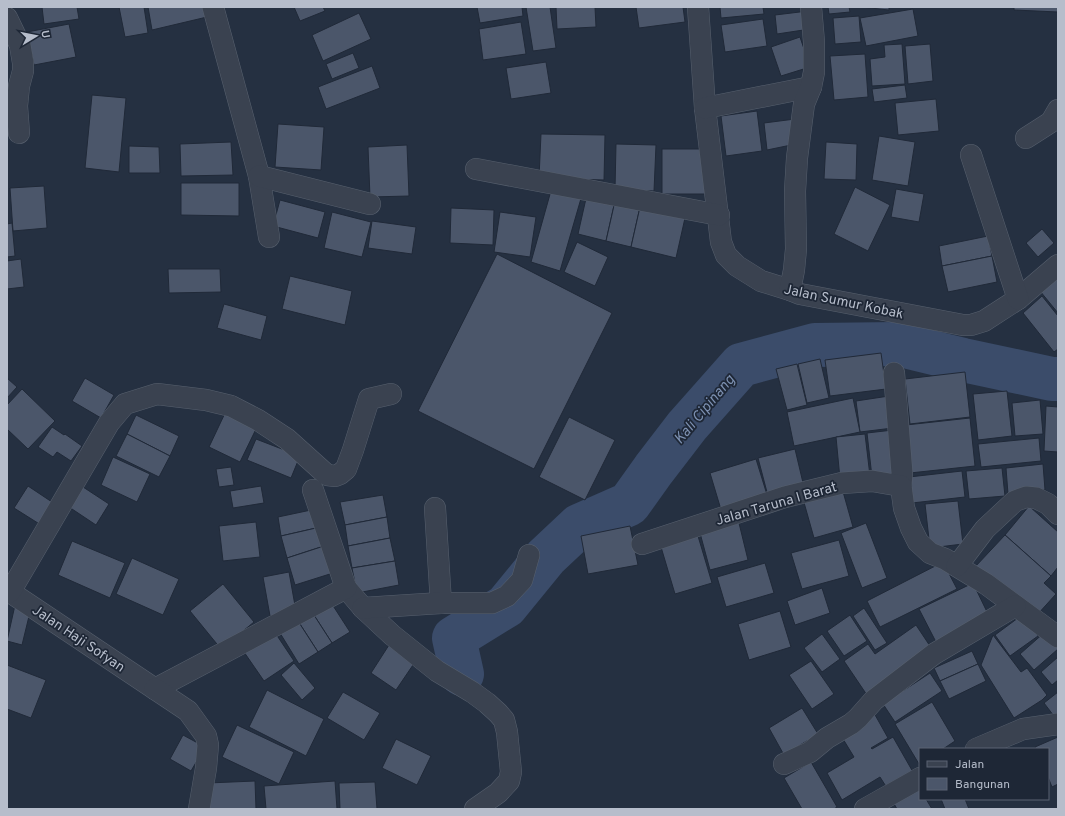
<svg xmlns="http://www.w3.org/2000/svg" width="1065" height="816" font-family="Overpass,sans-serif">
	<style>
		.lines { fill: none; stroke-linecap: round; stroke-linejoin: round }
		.river { stroke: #3b4c6a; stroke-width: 44 }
		.building { fill: #4b566a; stroke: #202938 }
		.street-casing { stroke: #57606e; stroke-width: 22 }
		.street { stroke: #3a4250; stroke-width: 21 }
		.labels { text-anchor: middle; stroke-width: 3.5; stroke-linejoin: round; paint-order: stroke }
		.street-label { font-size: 14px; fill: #b6bdcb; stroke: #1e2736 }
		.water-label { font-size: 15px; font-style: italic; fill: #7d91b2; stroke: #1e2736 }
	</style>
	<rect width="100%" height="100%" fill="#253041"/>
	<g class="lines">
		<polyline class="river" points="462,674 454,638 506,606 546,557 579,526 629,504 654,469 687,426 741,365 815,345 897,344 963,360 1052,379 1058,379"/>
	</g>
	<g class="building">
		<polygon points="42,7 77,7 79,19 44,24"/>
		<polygon points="119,7 144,7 148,33 125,37"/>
		<polygon points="148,7 205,7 207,17 152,30"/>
		<polygon points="294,7 323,7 325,11 300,21"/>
		<polygon points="477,7 522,7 523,16 480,23"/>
		<polygon points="526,7 550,7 556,48 533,51"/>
		<polygon points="556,7 595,7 596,27 557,29"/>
		<polygon points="636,7 683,7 685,22 639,28"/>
		<polygon points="720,7 763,7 764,14 721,18"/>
		<polygon points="828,7 849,7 850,12 829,14"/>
		<polygon points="861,7 889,7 889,10"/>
		<polygon points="1014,7 1058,7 1058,12 1014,10"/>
		<polygon points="913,9 918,36 866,46 860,18"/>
		<polygon points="808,11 810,29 777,34 775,15"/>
		<polygon points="359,13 371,39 323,61 312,35"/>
		<polygon points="859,16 861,42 835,44 833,18"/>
		<polygon points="763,19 767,46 725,52 721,25"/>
		<polygon points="521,22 526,54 483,60 479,29"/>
		<polygon points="69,24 76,57 34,65 27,32"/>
		<polygon points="800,37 810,67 781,76 771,47"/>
		<polygon points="902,44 905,84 872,86 870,59 885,57 884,45"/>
		<polygon points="930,44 933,81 908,84 905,46"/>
		<polygon points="353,53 359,68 332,79 326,64"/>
		<polygon points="865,54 868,97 834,100 830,56"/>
		<polygon points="546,62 551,93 511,99 506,68"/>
		<polygon points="372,66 380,88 326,109 318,87"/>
		<polygon points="905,85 907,98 874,102 872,89"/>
		<polygon points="92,95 126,98 119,172 85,168"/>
		<polygon points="936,99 939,131 898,135 895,103"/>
		<polygon points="757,111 762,151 726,156 721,116"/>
		<polygon points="795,119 796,144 767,150 764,123"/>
		<polygon points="278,124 324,127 321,170 275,167"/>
		<polygon points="541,134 605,135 604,180 539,178"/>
		<polygon points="879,136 915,142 908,186 872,180"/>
		<polygon points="231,142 233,175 181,176 180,144"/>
		<polygon points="826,142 857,144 856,180 824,179"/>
		<polygon points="616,144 656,145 654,191 615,189"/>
		<polygon points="407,145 409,196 370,197 368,147"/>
		<polygon points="129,146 159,147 160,173 129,173"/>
		<rect x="662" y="149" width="46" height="45"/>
		<polygon points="181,183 239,183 239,216 181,215"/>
		<polygon points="44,186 47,228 13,231 10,188"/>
		<polygon points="552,187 582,195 560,271 531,262"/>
		<polygon points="855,187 890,205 868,251 834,234"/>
		<polygon points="896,189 924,194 919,222 891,217"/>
		<polygon points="587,194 615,201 606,241 578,234"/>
		<polygon points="280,200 325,212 318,238 273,226"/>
		<polygon points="615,201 640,207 631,247 606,241"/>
		<polygon points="640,207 685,218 676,258 631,247"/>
		<polygon points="451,208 494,210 493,245 450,243"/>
		<polygon points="332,212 371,222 362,257 324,248"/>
		<polygon points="500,212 536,217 530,257 494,252"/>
		<polygon points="372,221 416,227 412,254 368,248"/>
		<polygon points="12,223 15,256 7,257 7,224"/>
		<polygon points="1042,229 1054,243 1038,257 1026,243"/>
		<polygon points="988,236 992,256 942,266 939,246"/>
		<polygon points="577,242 608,257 595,286 564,272"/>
		<polygon points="497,254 612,313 534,469 418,411"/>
		<polygon points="992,256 997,282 948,292 942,266"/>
		<polygon points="21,259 24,287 7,289 7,261"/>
		<polygon points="168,269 220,269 221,292 169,293"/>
		<polygon points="290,276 352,291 345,325 282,309"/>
		<polygon points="1056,277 1058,279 1058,313 1040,291"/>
		<polygon points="1042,296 1058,316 1058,349 1054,352 1023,313"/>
		<polygon points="224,304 267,316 261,340 217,328"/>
		<polygon points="881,353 886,389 830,396 825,360"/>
		<polygon points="820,359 829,398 807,403 798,364"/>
		<polygon points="797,364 807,405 787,410 776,369"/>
		<polygon points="965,372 970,417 910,424 905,379"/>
		<polygon points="7,378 17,387 7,398"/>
		<polygon points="85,378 114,395 101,418 72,401"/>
		<polygon points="22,389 55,421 28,449 7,429 7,405"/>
		<polygon points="1007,391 1012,436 978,440 973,394"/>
		<polygon points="889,396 893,428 860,432 856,401"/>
		<polygon points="853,398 860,432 794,446 787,412"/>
		<polygon points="1040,400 1043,434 1015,436 1012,403"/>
		<polygon points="1046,406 1058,407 1058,452 1044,451"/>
		<polygon points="226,411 257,427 240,462 209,447"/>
		<polygon points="136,415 179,436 170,456 127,434"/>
		<polygon points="569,417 615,440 585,500 539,477"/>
		<polygon points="970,418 975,466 910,473 906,425"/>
		<polygon points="52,427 64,435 65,434 82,446 71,461 57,452 53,457 38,447"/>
		<polygon points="893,430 899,474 872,477 867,433"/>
		<polygon points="127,434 170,456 159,477 116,456"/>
		<polygon points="865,434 870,476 840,479 836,437"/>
		<polygon points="1039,438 1041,461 981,467 978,444"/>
		<polygon points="256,439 300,456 291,478 247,460"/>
		<polygon points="795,449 804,487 768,496 758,458"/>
		<polygon points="113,457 150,474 137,502 101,485"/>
		<polygon points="756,459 768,498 722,513 710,473"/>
		<polygon points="1043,464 1045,490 1008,494 1006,468"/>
		<polygon points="231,467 234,485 219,487 216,469"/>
		<polygon points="1002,468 1005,496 969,499 966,471"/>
		<polygon points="962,471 965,497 912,503 909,477"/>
		<polygon points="80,485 109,504 96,525 66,505"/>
		<polygon points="28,486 55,504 41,525 14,508"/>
		<polygon points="261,486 264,503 233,508 230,491"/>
		<polygon points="842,488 853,527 814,538 803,499"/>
		<polygon points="383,495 387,517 345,525 340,502"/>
		<polygon points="958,501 963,544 930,548 925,504"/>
		<polygon points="1029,506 1058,532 1058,567 1051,576 1005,535"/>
		<polygon points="311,510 316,528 281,536 278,517"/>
		<polygon points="387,517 390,538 348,546 345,525"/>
		<polygon points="256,522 260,557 223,561 219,526"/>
		<polygon points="739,523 748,560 710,570 700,533"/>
		<polygon points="866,523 887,578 862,588 841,533"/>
		<polygon points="630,526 638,565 588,574 581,536"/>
		<polygon points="316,528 324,546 287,558 281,536"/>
		<polygon points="1005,535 1051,576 1044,583 1056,594 1037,615 975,567"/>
		<polygon points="698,536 712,583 675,594 661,547"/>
		<polygon points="390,538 395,561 352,568 348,546"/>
		<polygon points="839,540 849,576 802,589 791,553"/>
		<polygon points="72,541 125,563 110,598 58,575"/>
		<polygon points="324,546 333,573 295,585 287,558"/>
		<polygon points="132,558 179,579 163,615 116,594"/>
		<polygon points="395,561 399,585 357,593 352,568"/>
		<polygon points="943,562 957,589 880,627 867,601"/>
		<polygon points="765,563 774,593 726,607 717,577"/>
		<polygon points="289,572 296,611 270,616 263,577"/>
		<polygon points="973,583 989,616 936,642 919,609"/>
		<polygon points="223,584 254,622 221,649 190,611"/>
		<polygon points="822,588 830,613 795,625 787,601"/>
		<polygon points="330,601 350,632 332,643 312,612"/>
		<polygon points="15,605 31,608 22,645 7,641"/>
		<polygon points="864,608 887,643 875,650 853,616"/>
		<polygon points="780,611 791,647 749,660 738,624"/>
		<polygon points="312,612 332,643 318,652 298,621"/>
		<polygon points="850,615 867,641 844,656 827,631"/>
		<polygon points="1022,615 1038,636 1010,656 995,635"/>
		<polygon points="298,621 318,652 299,664 280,633"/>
		<polygon points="916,625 934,652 869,698 844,661 868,644 875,654"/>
		<polygon points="274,631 294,661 264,681 244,652"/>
		<polygon points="1045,632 1058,647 1058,649 1034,670 1020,654"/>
		<polygon points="822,634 840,659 822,672 804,648"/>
		<polygon points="993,635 1021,672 1027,668 1047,695 1042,700 1014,718 981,665"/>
		<polygon points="389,645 415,662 396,690 371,673"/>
		<polygon points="972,651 978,664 940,681 934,668"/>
		<polygon points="1058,657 1058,680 1052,685 1041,672"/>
		<polygon points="811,661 834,694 812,709 789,675"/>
		<polygon points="294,663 315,688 302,700 281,675"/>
		<polygon points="978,664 986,681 949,699 940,681"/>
		<polygon points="7,665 46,680 31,718 7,709"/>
		<polygon points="930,673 942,691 895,722 883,704"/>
		<polygon points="267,690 324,719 306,756 249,727"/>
		<polygon points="343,692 380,713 364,740 327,718"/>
		<polygon points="1058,692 1058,719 1057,720 1044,703"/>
		<polygon points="932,702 955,741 943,749 920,749 920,763 919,764 895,724"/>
		<polygon points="802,708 818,734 784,755 769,728"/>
		<polygon points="874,713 888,738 871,748 872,749 893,737 913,772 887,788 880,777 842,800 827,773 854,757 840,734"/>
		<polygon points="237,725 294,752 279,784 222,757"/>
		<polygon points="183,735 205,747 191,771 170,759"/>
		<polygon points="1058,737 1058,784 1052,787 1048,777 1048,749 1036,749 1035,747"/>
		<polygon points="396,739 431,756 417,785 382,768"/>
		<polygon points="811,762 837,807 834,809 802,809 784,778"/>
		<polygon points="255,781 256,809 209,809 208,783"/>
		<polygon points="335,781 337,809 266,809 264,786"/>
		<polygon points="375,782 377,809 340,809 339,783"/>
		<polygon points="920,788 920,799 926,799 932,809 897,809 893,802"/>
		<polygon points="941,799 965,799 969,809 945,809"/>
	</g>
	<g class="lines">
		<g class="street-casing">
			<g id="street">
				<polyline points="213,7 259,176 269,237"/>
				<polyline points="698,7 705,108 721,242 726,255 737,266 761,281 790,290 800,294 963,325 971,325 984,321 1018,299 1058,265"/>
				<polyline points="7,18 20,45 23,63 23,71 19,86 17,106 19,133"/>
				<polyline points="705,108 811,87"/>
				<polyline points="1026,138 1051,122 1058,110"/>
				<polyline points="971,155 1018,299"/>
				<polyline points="476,169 719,215"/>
				<polyline points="259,176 370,204"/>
				<polyline points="790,290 794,270 796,249 795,191 797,158 804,104 811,87 814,72 814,42 811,7"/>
				<polyline points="894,373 902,473 901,486"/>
				<polyline points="435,508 441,603"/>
				<polyline points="642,544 785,497 842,483 872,481 901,486 904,508 911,528 918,542 930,553 945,559 986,584 1058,637"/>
				<polyline points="957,566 985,529 1015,501 1026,497 1036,498 1048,504 1058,514"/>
				<polyline points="346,588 363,608 392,635 437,671 472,692 487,703 498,713 504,720 507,732 511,772 509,781 498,793 475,809"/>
				<polyline points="7,590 155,689 346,588 313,490"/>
				<polyline points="10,592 109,423 125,404 157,394 206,400 231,406 258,420 287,439 327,475 335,476 340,474 346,469 353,450 369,399 391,394"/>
				<polyline points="363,608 441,603 492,603 507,596 522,580 529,555"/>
				<polyline points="155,689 188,711 206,736 208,745 206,768 199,809"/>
				<polyline points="976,749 1023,729 1058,724"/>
				<polyline points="784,764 810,752 827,738 851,724 858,718 874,700 934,654 1015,606"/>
				<polyline points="865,809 920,778"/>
			</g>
		</g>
		<use href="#street" class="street"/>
	</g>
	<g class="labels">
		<g class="street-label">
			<text transform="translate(844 301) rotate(12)" y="5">Jalan Sumur Kobak</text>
			<text transform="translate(776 503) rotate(-16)" y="5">Jalan Taruna I Barat</text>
			<text transform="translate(79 638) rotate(34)" y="5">Jalan Haji Sofyan</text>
		</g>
		<g class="water-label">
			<text transform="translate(704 409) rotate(-50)" y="5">Kali Cipinang</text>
		</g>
	</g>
	<rect width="1065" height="816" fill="none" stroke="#b6bdcb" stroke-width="16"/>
	<rect x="919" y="748" width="130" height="52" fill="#1e2736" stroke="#5b6372"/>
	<rect x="927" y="761" width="20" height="6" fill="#3a4250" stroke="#5b6372"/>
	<text x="955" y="768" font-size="12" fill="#b6bdcb">Jalan</text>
	<rect x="927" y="778" width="20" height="12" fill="#4b566a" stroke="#5b6372"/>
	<text x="955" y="788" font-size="12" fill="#b6bdcb">Bangunan</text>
	<g transform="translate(36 36) rotate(80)" stroke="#1e2736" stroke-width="3" paint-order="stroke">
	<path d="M0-3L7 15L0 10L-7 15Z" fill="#b6bdcb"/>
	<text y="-6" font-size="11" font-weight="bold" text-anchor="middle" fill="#b6bdcb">U</text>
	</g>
</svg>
